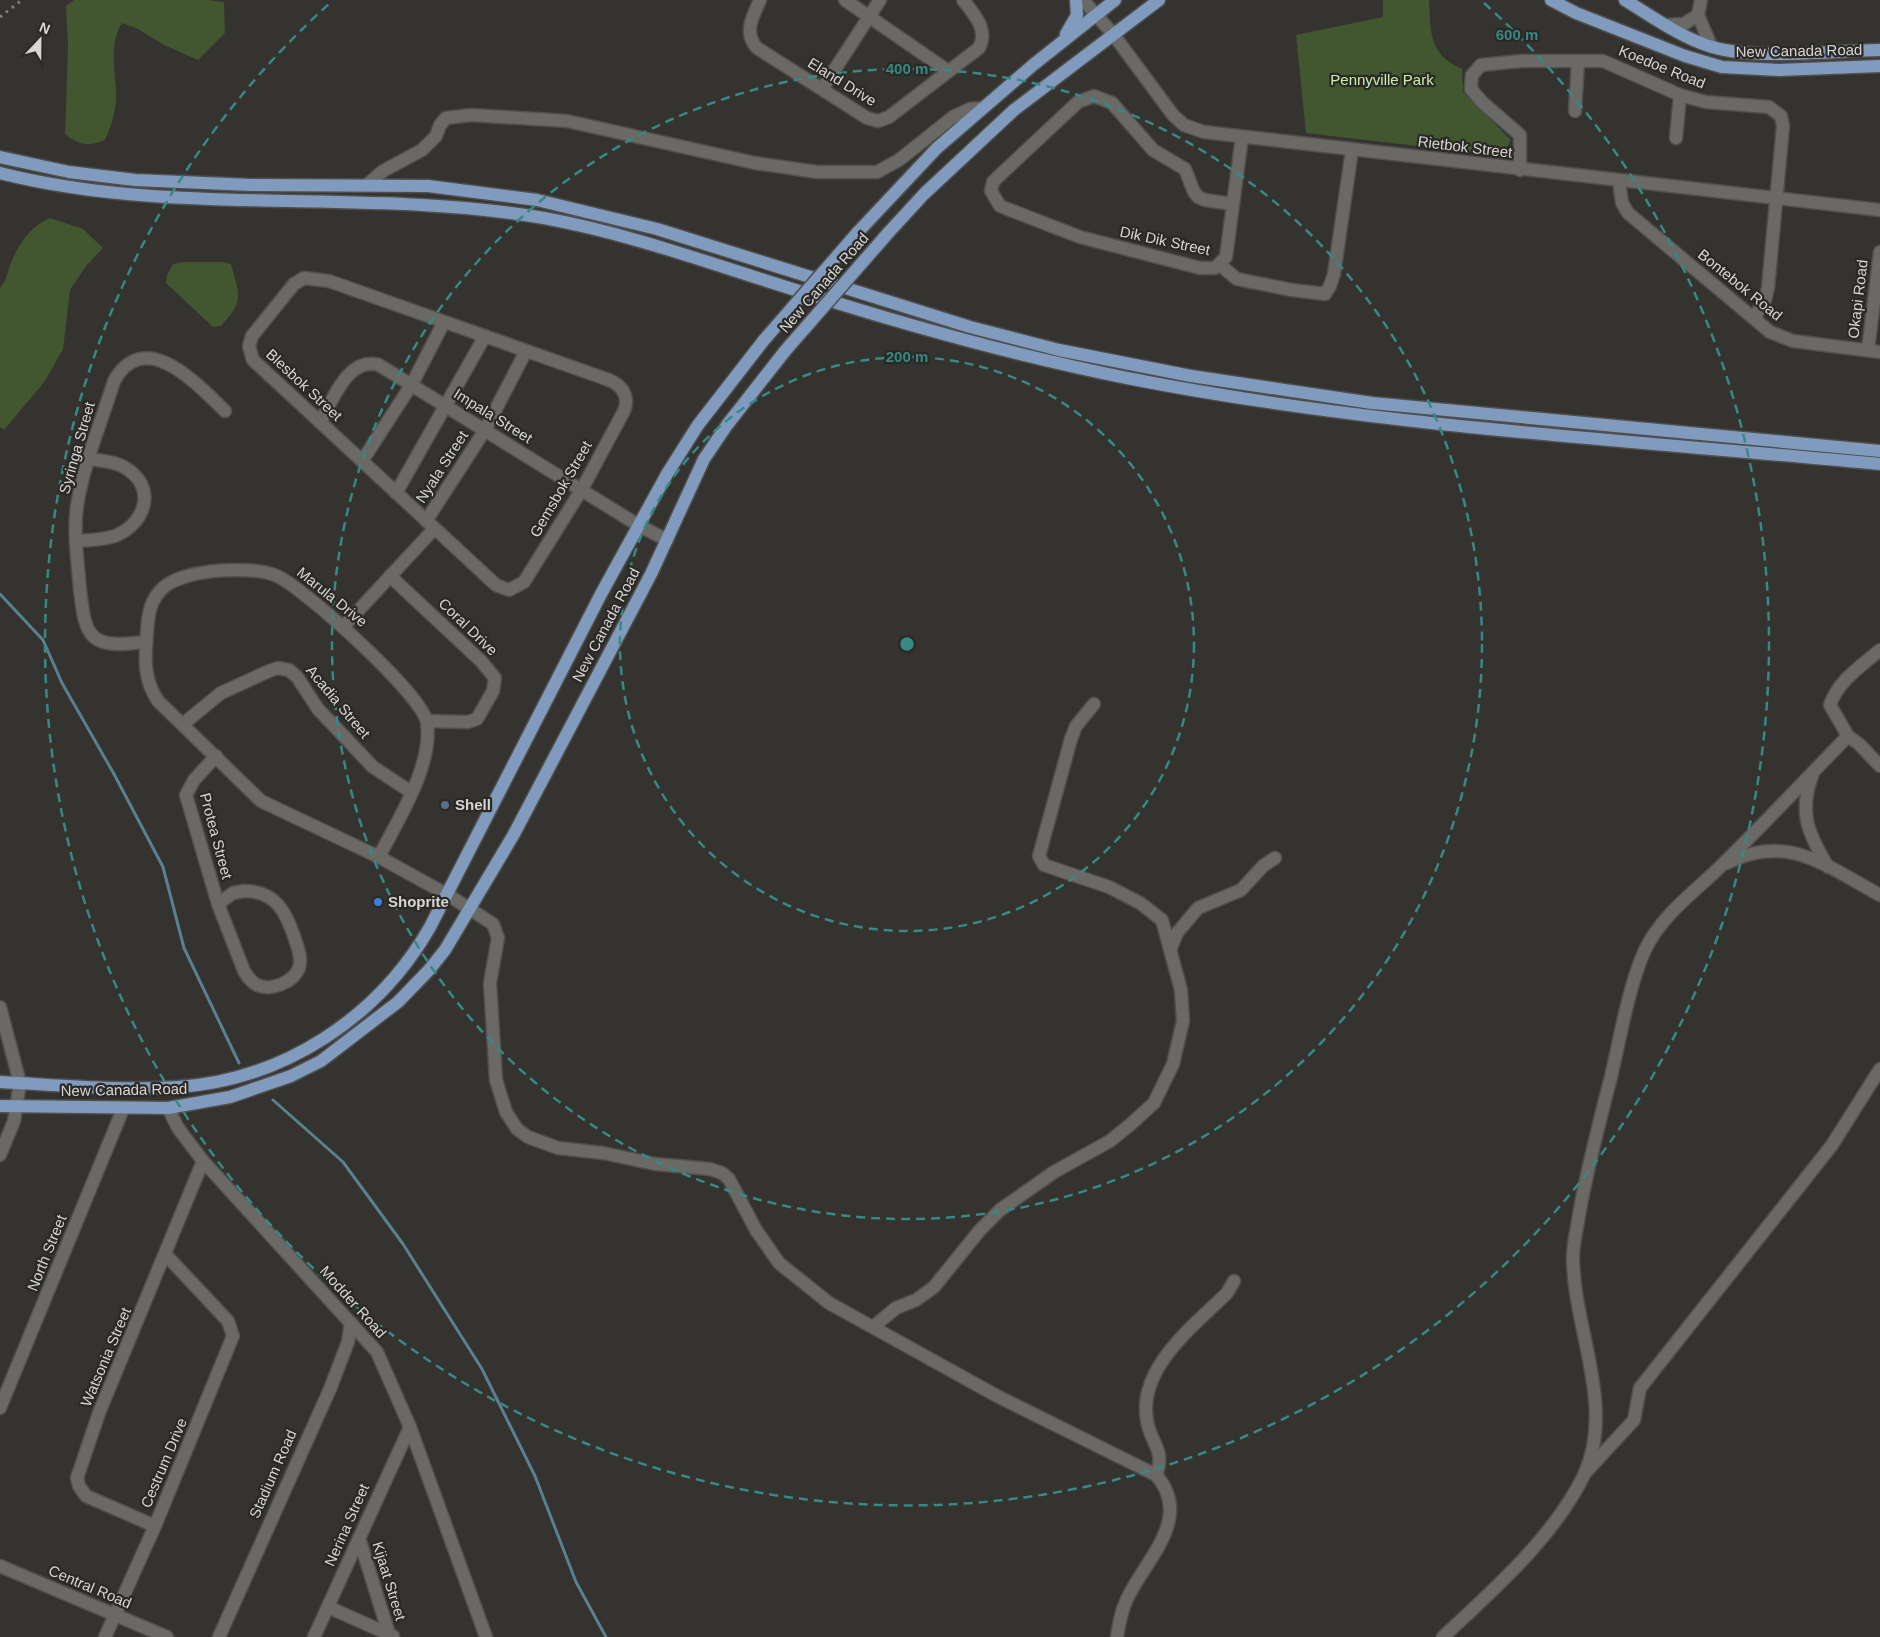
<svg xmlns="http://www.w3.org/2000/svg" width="1880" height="1637" font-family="Arial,sans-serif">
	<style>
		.green { fill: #425630 }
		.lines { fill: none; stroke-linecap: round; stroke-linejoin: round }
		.stream { stroke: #5a818f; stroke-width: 3 }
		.minor-casing { stroke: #504f4d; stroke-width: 15 }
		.major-casing { stroke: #504f4d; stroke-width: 15 }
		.minor { stroke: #6a6966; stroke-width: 12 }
		.major { stroke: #809bbd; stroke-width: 12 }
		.rail { stroke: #82817f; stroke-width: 3; stroke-dasharray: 2.5 5; stroke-linecap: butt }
		.major-bridge-casing { stroke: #504f4d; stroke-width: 15; stroke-linecap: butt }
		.major-bridge { stroke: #809bbd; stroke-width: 12 }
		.ring { fill: none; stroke: #378983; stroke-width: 2.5; stroke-dasharray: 9 6 }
		.service-dot { fill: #5c6f8a; stroke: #2a2926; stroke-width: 2 }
		.shop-dot { fill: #3f7fe0; stroke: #2a2926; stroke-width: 2 }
		.labels { text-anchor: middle; stroke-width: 4.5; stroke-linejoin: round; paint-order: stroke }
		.street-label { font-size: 15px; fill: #d7d6d5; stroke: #2a2926 }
		.park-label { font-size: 15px; fill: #caeeab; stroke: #2a2926 }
		.poi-label { font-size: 15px; font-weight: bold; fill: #d7d6d5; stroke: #2a2926; text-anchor: start }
		.centre { fill: #378983; stroke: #2a2926; stroke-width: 2.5 }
		.ring-label { font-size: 15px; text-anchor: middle; font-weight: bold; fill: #378983; stroke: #2a2926; stroke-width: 4.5; stroke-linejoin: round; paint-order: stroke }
	</style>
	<rect width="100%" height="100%" fill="#343330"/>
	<g class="green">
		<path d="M74 0H206L224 2 225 33 198 60 164 45 138 29 122 23C109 44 115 68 116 91 117 109 112 124 105 140 88 147 79 145 65 134L68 47 66 6Z"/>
		<path d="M1383 0H1429C1431 32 1428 54 1462 69L1463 92 1511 140 1502 156 1306 133 1296 35 1383 17Z"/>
		<path d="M50 218 83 229 103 248 86 266 70 290 63 349 45 381 4 430 0 427V288C8 279 8 267 14 256 21 240 34 224 50 218Z"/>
		<path d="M185 262H222L231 264C240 296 244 301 221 326L213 327 166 283 167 275 173 264Z"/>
	</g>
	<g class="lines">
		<g class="stream">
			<polyline points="0,594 43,640 62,683 114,774 163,867 184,948 239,1063"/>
			<polyline points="273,1100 343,1162 403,1244 482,1369 535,1476 576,1582 606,1637"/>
		</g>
		<g class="minor-casing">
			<g id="minor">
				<path d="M760 0C753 16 743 33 757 48L867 118 878 121 889 117 979 48C989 30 974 14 963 0"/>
				<polyline points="845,0 948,71"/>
				<polyline points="1083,0 1113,34 1173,115 1184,125 1204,132 1880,210"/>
				<polyline points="1701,0 1698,15 1711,46"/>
				<polyline points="1665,25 1684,24 1698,15"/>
				<polyline points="822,89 880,0"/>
				<polyline points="1575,111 1578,61"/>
				<polyline points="1676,138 1680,95"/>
				<polyline points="1520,170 1520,135 1482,102 1471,89 1472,75 1481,65 1521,61 1603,61 1680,95 1706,102 1769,107 1781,116 1783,126 1768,288 1765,300 1754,318"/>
				<polyline points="1619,181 1622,203 1628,213 1770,332 1793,341 1880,352"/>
				<polyline points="368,184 383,171 422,150 436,136 440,125 446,118 471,115 567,121 755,163 817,172 877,172 899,160 953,117 970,109 982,108"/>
				<polyline points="1232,204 1205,200 1198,197 1194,192 1185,169 1153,150 1112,103 1094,96 1078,102 999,176 993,182 991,191 1000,206 1080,237 1200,268 1215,268 1226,257 1242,137"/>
				<polyline points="1220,265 1237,279 1292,290 1325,294 1330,286 1334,274 1352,150"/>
				<path d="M304 278 329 281 609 380C622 385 630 397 624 411L582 489 524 582 509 590 496 585 253 360 249 346 252 336 294 284Z"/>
				<polyline points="1868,350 1880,252"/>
				<path d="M320 422C333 400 348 356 379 365L638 525 667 540"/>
				<polyline points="362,461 412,384 444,322"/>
				<polyline points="396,493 485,336"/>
				<polyline points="426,521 485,430 526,351"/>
				<path d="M76 541C89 540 103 540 115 536 147 523 157 486 124 467 114 461 102 461 90 459"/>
				<polyline points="390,576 481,661 495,678 493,691 477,719 468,722 427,721"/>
				<polyline points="344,626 434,529"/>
				<path d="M146 642C131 643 106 648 94 637 83 628 82 603 80 590 78 563 73 533 77 506 83 466 102 420 114 381 145 326 198 385 225 411"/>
				<path d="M1880 650C1861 666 1838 681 1830 705L1848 736 1859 744 1880 766"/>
				<polyline points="183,724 221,693 269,671 278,668 289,670 297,677 318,709 373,767 411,792"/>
				<polyline points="216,756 194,780 186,795 218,904"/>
				<path d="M1812 776C1798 813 1809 835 1828 867"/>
				<path d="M379 857C398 819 433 766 427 723 424 696 304 588 277 576 252 565 185 569 164 587 150 599 148 615 147 632 145 657 143 679 158 701L261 801 379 857 448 895 493 924 498 938 490 983 496 1080 506 1112 517 1129 528 1137 558 1148 603 1153 655 1164 710 1169 722 1173 729 1179 756 1230 779 1263 829 1303 997 1396 1156 1475C1194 1518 1145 1560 1127 1599 1121 1611 1119 1624 1117 1637"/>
				<path d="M1727 863C1788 832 1827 867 1880 895"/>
				<path d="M244 891C276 891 286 912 295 939 298 949 302 958 299 968 293 983 271 991 257 985 251 982 247 976 244 971L218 904 233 893Z"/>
				<polyline points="1171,948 1177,933 1198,908 1241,890 1263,866 1275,858"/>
				<polyline points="0,1007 20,1083 14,1121 0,1155"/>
				<polyline points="168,1108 178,1128 203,1161 377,1352 410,1427 486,1637"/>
				<polyline points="873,1327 896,1308 916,1300 934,1287 980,1230 1000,1210 1054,1172 1110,1141 1131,1124 1154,1103 1173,1064 1183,1021 1181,990 1162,920 1140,903 1109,887 1044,865 1039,856 1071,739 1076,726 1094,704"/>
				<polyline points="0,1408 123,1109"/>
				<polyline points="1586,1472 1634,1420 1640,1388 1832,1145 1880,1069"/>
				<path d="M1156 1475C1166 1451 1151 1444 1147 1421 1137 1368 1194 1326 1227 1293L1234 1281"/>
				<polyline points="155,1526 86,1496 79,1486 77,1478 99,1413 203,1161"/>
				<polyline points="359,1538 389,1634"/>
				<polyline points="0,1566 167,1637"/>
				<polyline points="328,1607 393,1636"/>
				<polyline points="105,1637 155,1526 233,1336 228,1321 166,1255"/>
				<polyline points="219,1637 330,1389 348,1342 351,1323"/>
				<polyline points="314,1637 410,1427"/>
				<path d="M1443 1637C1493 1590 1554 1537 1584 1475 1616 1406 1573 1328 1573 1257 1573 1243 1577 1229 1579 1215 1587 1169 1599 1123 1611 1077 1620 1038 1629 985 1645 950 1661 916 1693 893 1719 868 1763 825 1805 780 1848 736"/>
			</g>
		</g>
		<g class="major-casing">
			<g id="major">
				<polyline points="1551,0 1576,13 1685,56 1722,67 1779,70 1880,66"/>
				<path d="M1625 0C1653 17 1680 37 1712 47 1756 60 1832 51 1880 50"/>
				<polyline points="1066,34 1077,15 1076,0"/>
				<polyline points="0,157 69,172 135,180 251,185 428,186 537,200 657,229 970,327 1059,350 1191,376 1372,403 1880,451"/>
				<path d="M0 173C178 218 364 187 544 218 632 234 717 266 802 292 909 326 1017 356 1127 378 1375 427 1629 440 1880 464"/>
				<polyline points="858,232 937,148 1033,65 1115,0"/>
				<polyline points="889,232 924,194 1014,110 1159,0"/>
				<path d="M0 1082C59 1085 119 1091 178 1087 283 1080 378 1018 430 927L601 594 667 474 698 425 764 340"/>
				<polyline points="0,1106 168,1108 230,1097 291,1076 321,1061 398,1002 429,970 445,950 514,834 651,574 704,459 727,425 785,351"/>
			</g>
		</g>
		<use href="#minor" class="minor"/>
		<use href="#major" class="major"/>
		<polyline class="rail" points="0,17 22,0"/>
		<g class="major-bridge-casing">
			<g id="major-bridge">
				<polyline points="764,340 858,232"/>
				<polyline points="785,351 889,232"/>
			</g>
		</g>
		<use href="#major-bridge" class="major-bridge"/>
	</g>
	<g class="ring">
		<circle cx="907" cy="644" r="287"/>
		<circle cx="907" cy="644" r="575"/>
		<path d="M1484 3A862 862 0 1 1 330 3"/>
	</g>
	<circle class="service-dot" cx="445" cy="805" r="5"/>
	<circle class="shop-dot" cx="378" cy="902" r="5"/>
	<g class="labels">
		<g class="street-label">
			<text transform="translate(1799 51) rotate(-1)" y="5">New Canada Road</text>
			<text transform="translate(1662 67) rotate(22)" y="5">Koedoe Road</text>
			<text transform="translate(842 82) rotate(32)" y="5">Eland Drive</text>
			<text transform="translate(1465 147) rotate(7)" y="5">Rietbok Street</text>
			<text transform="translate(1165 241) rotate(12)" y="5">Dik Dik Street</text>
			<text transform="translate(824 283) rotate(-49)" y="5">New Canada Road</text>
			<text transform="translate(1740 285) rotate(39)" y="5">Bontebok Road</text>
			<text transform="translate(1858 299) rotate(-83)" y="5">Okapi Road</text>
			<text transform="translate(304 385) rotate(43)" y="5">Blesbok Street</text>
			<text transform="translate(493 416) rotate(32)" y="5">Impala Street</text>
			<text transform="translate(77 448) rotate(-74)" y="5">Syringa Street</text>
			<text transform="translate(442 467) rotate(-57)" y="5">Nyala Street</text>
			<text transform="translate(561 489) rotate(-60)" y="5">Gemsbok Street</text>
			<text transform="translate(332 597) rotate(39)" y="5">Marula Drive</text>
			<text transform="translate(606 625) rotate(-62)" y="5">New Canada Road</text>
			<text transform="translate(468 627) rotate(44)" y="5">Coral Drive</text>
			<text transform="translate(338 702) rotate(50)" y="5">Acadia Street</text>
			<text transform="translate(216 836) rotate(75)" y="5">Protea Street</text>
			<text transform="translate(124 1090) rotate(-1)" y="5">New Canada Road</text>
			<text transform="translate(47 1253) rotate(-68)" y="5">North Street</text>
			<text transform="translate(353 1302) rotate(48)" y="5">Modder Road</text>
			<text transform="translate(106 1357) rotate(-67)" y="5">Watsonia Street</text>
			<text transform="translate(164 1463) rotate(-67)" y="5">Cestrum Drive</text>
			<text transform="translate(273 1474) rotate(-66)" y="5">Stadium Road</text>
			<text transform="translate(347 1525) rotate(-66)" y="5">Nerina Street</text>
			<text transform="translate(389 1581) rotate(73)" y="5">Kijaat Street</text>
			<text transform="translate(90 1587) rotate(23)" y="5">Central Road</text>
		</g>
		<g class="park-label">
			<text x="1382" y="85">Pennyville Park</text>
		</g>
		<g class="poi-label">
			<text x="455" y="810">Shell</text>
			<text x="388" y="907">Shoprite</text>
		</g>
	</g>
	<circle cx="907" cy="644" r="8" class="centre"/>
	<g class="ring-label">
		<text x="1517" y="40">600 m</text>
		<text x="907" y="74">400 m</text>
		<text x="907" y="362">200 m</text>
	</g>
	<g transform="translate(40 40) rotate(22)" stroke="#2a2926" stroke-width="4" paint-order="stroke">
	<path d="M0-4L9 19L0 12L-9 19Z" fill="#d7d6d5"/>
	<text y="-8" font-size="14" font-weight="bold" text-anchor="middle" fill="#d7d6d5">N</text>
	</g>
</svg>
